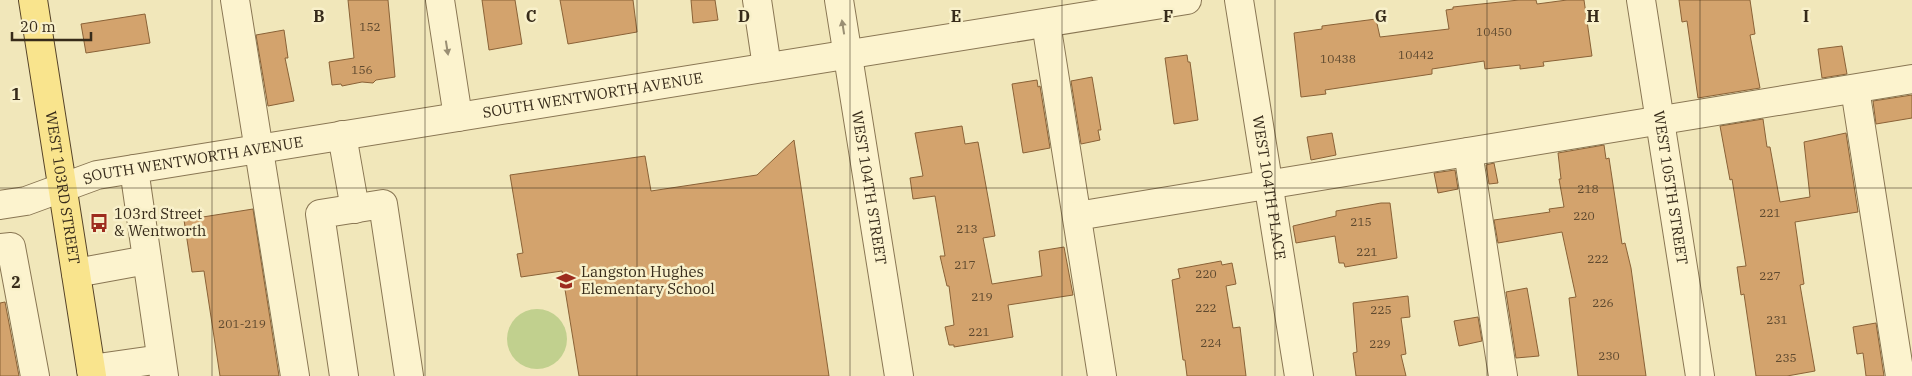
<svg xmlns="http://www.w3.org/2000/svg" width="1912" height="376" font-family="'IBM Plex Serif',serif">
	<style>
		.green { fill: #c1d08e }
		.building { fill: #d3a36d; stroke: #8a6237 }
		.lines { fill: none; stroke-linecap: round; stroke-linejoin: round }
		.minor-casing { stroke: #897653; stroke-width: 30 }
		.major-casing { stroke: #564328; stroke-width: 30 }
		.minor { stroke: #fcf3ce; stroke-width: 28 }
		.major { stroke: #f9e48d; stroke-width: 28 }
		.oneway { fill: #9a8f74 }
		.grid { fill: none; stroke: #372b1a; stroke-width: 1; stroke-opacity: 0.55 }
		.labels { text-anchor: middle; stroke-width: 5; stroke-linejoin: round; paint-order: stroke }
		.number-label { font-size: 12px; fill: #5e492f }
		.street-label { font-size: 15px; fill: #372b1a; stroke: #f8f0ca }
		.poi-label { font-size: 15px; fill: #372b1a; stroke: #f8f0ca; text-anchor: start }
		.grid-label { font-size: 16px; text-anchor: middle; font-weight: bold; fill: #372b1a; stroke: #f8f0ca; stroke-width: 5; stroke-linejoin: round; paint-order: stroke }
	</style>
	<rect width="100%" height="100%" fill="#f1e7ba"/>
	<circle class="green" cx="537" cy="339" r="30"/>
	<g class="building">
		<polygon points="348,0 388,0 395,77 376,80 373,83 362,82 342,86 341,84 332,85 329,62 354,58"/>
		<polygon points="482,0 515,0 522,44 489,50"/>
		<polygon points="560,0 633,0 637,32 568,44"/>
		<polygon points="691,0 715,0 718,20 693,23"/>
		<polygon points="1519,0 1536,0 1537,4 1567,0 1584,0 1592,56 1543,62 1544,66 1520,69 1520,65 1485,69 1484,61 1432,69 1432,74 1325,90 1326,94 1301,97 1294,33 1322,29 1322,26 1376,19 1380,37 1449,29 1446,10 1453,9 1453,7"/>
		<polygon points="1679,0 1750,0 1755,34 1750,35 1760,88 1698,98 1687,21 1682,22"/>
		<polygon points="145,14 150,43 86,53 81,24"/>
		<polygon points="284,30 288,58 285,58 294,101 268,106 256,35"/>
		<polygon points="1842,46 1847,74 1822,78 1818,49"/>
		<polygon points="1187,55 1188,62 1190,62 1198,120 1174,124 1165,58"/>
		<polygon points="1092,77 1101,130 1098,130 1100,140 1081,144 1071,81"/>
		<polygon points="1037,80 1038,87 1040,86 1050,148 1023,153 1012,84"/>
		<polygon points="1912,95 1912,118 1876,124 1873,101"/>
		<polygon points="1763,119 1767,147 1770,147 1780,202 1810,197 1804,142 1846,133 1858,212 1795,222 1804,284 1800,285 1815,371 1787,376 1756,376 1744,294 1741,295 1737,267 1746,266 1732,179 1730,180 1720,126"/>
		<polygon points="962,126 965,144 978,142 995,236 983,238 992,284 1042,276 1039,251 1064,247 1073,295 1008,305 1013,337 954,347 954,345 949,345 945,327 954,325 949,286 947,286 940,256 945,256 935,196 913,199 910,178 923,176 915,133"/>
		<polygon points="1332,133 1336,155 1311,160 1307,137"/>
		<polygon points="794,140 829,376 579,376 562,271 521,277 517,254 523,253 510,175 645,156 651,191 757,175"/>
		<polygon points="1604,145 1606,159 1609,158 1622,244 1625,243 1631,268 1646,376 1578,376 1569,298 1576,297 1562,232 1498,243 1494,220 1550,212 1549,209 1564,207 1559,179 1561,179 1558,153"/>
		<polygon points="1494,163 1498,183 1489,184 1486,165"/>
		<polygon points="1455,170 1458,189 1438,193 1434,173"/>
		<polygon points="1381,203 1390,203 1397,258 1345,267 1344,263 1339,263 1335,236 1296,243 1293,226 1336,216 1336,211"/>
		<polygon points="253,209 279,376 220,376 204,271 192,272 184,220"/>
		<polygon points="1221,261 1222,265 1232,263 1236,284 1226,286 1233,328 1240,327 1246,376 1187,376 1185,360 1183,360 1172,280 1180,278 1178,269"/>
		<polygon points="1527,288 1539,356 1516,358 1506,292"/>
		<polygon points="1408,296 1410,317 1401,318 1406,354 1401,355 1406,376 1356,376 1353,353 1357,352 1353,303"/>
		<polygon points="5,302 19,376 0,376 0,303"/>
		<polygon points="1478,317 1482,341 1459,346 1454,321"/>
		<polygon points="1876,323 1884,376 1866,376 1863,353 1857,354 1853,327"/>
	</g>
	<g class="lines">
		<g class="minor-casing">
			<g id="minor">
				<polyline points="235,0 295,376"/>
				<polyline points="440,0 458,117"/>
				<polyline points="757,0 767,67"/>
				<path id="s1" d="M839 0 899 376"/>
				<path id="s2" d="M1239 0 1299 376"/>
				<path id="s3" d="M1641 0 1700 376"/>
				<polyline points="1046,23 1102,376"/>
				<polyline points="1855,89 1900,376"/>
				<polyline points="342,135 355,209"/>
				<polyline points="1468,152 1503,376"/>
				<polyline points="134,169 164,376"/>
				<path id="s4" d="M0 205 26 201 97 175 134 169 1187 0"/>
				<polyline points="1077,216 1912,79"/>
				<polyline points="0,248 11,247 35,376"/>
				<polyline points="76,273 147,260"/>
				<polyline points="91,369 161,359"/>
				<polyline points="344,376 320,214 383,204 409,376"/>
			</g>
		</g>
		<g class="major-casing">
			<g id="major">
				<path id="s5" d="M33 0 92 376"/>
			</g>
		</g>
		<use href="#minor" class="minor"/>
		<use href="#major" class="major"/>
	</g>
	<defs><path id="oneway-solid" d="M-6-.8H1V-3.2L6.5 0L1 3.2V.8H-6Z" transform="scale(1.25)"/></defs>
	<g class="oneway">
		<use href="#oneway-solid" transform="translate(843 27) rotate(-99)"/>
		<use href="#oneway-solid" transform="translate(447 48) rotate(81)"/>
	</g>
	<path class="grid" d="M212 0V376M425 0V376M637 0V376M850 0V376M1062 0V376M1275 0V376M1487 0V376M1700 0V376M0 188H1912"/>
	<defs>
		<g id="bus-bare" transform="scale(1.5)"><path d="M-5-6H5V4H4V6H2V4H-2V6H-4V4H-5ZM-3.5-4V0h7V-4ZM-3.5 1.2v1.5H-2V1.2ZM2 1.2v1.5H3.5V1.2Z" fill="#9d2c1e" stroke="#f8f0ca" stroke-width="2.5" paint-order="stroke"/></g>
		<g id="school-bare" transform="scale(1.5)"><path d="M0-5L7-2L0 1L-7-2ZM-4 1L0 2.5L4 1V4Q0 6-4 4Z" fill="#9d2c1e" stroke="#f8f0ca" stroke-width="2.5" paint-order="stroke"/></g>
	</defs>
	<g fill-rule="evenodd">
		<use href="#bus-bare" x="99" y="223"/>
		<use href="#school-bare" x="566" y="281"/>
	</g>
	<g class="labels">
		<g class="number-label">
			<text x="370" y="31">152</text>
			<text x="1494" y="36">10450</text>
			<text x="1416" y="59">10442</text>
			<text x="1338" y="63">10438</text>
			<text x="362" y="74">156</text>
			<text x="1588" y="193">218</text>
			<text x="1770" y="217">221</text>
			<text x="1584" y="220">220</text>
			<text x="1361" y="226">215</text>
			<text x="967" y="233">213</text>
			<text x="1367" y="256">221</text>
			<text x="1598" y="263">222</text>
			<text x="965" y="269">217</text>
			<text x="1206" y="278">220</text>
			<text x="1770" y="280">227</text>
			<text x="982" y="301">219</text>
			<text x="1603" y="307">226</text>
			<text x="1206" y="312">222</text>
			<text x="1381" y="314">225</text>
			<text x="1777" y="324">231</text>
			<text x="242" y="328">201-219</text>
			<text x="979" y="336">221</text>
			<text x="1211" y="347">224</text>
			<text x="1380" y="348">229</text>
			<text x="1609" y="360">230</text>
			<text x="1786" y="362">235</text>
		</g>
		<g class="street-label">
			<text dy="5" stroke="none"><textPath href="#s4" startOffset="604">SOUTH WENTWORTH AVENUE</textPath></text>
			<text dy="5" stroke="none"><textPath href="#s4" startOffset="199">SOUTH WENTWORTH AVENUE</textPath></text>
			<text dy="5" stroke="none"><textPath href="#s5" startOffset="190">WEST 103RD STREET</textPath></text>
			<text dy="5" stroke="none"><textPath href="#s1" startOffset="190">WEST 104TH STREET</textPath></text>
			<text dy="5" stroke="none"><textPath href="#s2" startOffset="190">WEST 104TH PLACE</textPath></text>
			<text dy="5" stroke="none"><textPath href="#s3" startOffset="190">WEST 105TH STREET</textPath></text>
		</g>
		<g class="poi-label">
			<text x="114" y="219">103rd Street<tspan x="114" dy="17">&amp; Wentworth</tspan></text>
			<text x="581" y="277">Langston Hughes<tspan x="581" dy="17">Elementary School</tspan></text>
		</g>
	</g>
	<g class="grid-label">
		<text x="319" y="22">B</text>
		<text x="531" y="22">C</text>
		<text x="744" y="22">D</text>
		<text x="956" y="22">E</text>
		<text x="1168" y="22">F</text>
		<text x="1381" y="22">G</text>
		<text x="1593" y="22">H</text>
		<text x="1806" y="22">I</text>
		<text x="16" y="100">1</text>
		<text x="16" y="288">2</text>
	</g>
	<path d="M12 32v8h79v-8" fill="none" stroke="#372b1a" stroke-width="2.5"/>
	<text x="20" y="32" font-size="15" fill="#372b1a" stroke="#f8f0ca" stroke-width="4" paint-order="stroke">20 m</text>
</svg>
